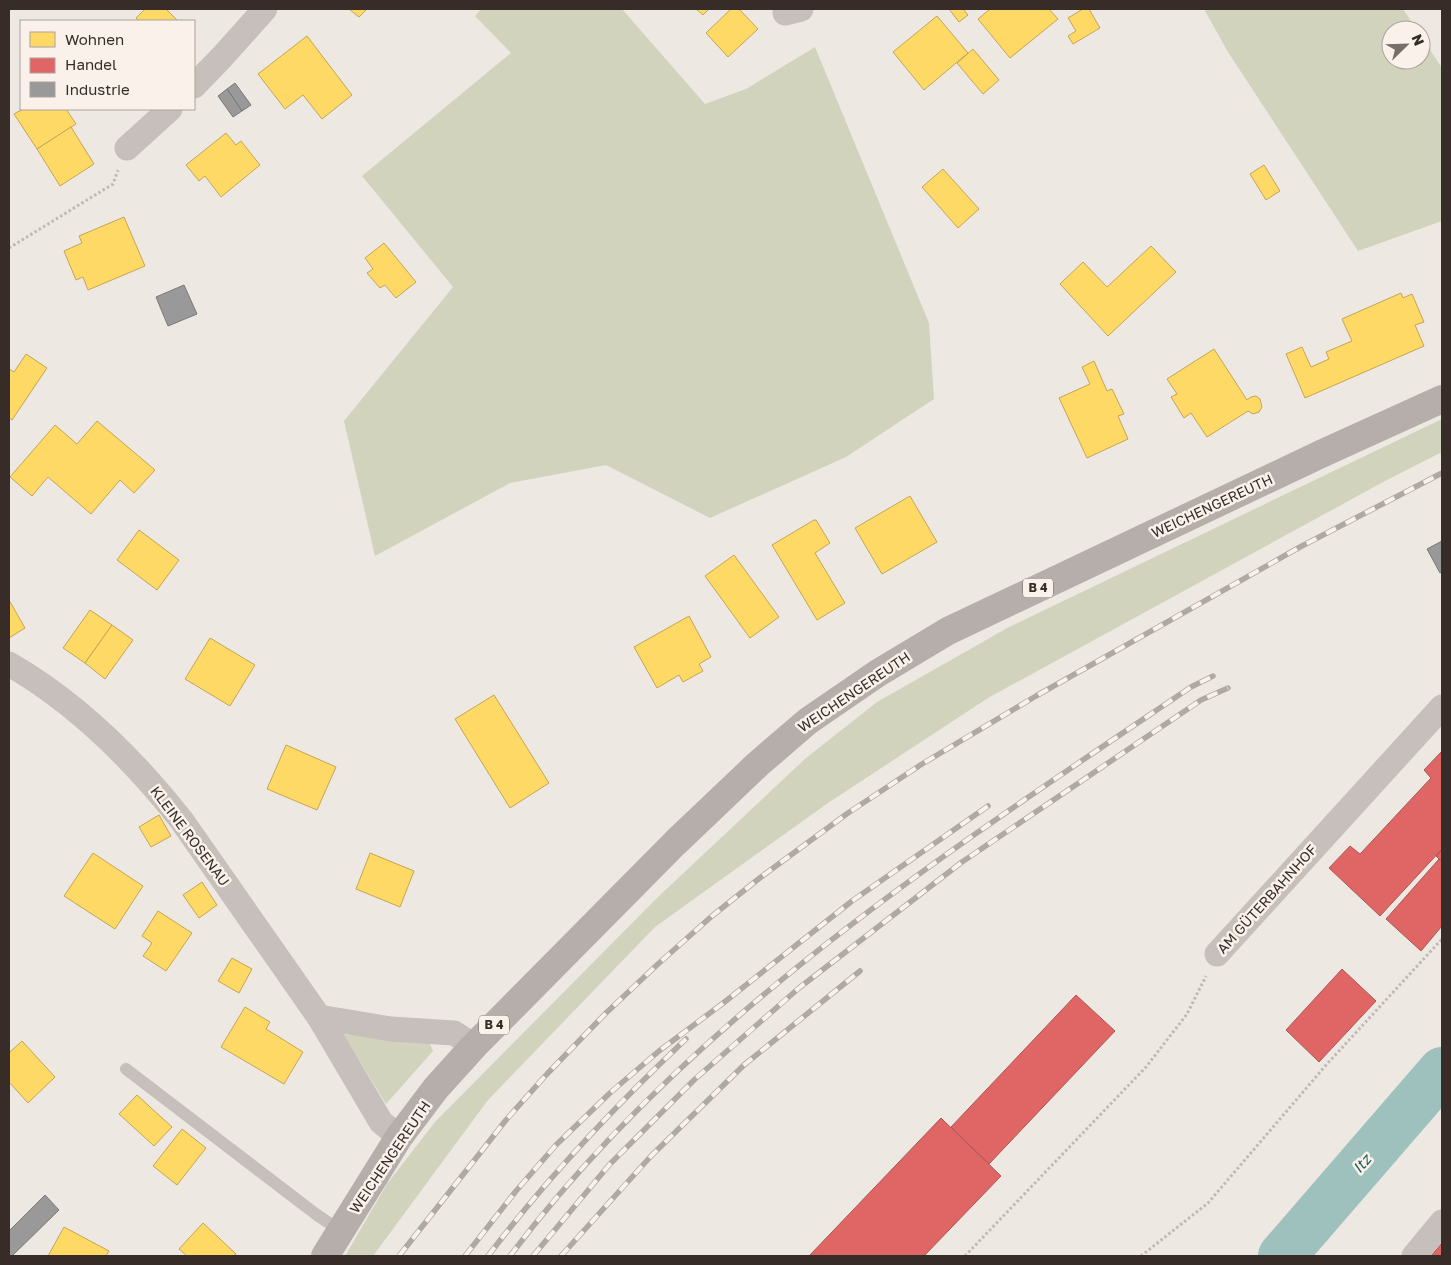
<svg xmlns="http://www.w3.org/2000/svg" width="1451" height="1265" font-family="'Golos Text',sans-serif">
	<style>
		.green { fill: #d1d3bd }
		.homes { fill: #ffd966; stroke: #c3a554 }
		.shops { fill: #e06666; stroke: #ae5554 }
		.industry { fill: #999; stroke: #7c7877 }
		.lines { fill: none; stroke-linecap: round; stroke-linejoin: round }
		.river { stroke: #9fc1bd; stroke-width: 48 }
		.path { stroke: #c0b8b4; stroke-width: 3; stroke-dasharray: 2.5 2.5; stroke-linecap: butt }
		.lane { stroke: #c7bfbb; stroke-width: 12 }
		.street { stroke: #c7bfbb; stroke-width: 25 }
		.primary { stroke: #b6aeaa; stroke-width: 28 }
		.rail-casing { stroke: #afa8a5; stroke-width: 5.5 }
		.rail { stroke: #faf1eb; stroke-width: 4; stroke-dasharray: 11; stroke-linecap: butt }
		.labels { text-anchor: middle; stroke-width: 5; stroke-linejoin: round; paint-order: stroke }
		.shield { fill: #faf1eb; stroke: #726763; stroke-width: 1 }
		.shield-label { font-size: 12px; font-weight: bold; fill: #382c29 }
		.street-label { font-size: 14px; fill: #382c29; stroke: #faf1eb }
		.water-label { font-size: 15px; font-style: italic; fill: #1e5a58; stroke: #faf1eb }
	</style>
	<rect width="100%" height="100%" fill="#eee8e3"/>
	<g class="green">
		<polygon points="481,9 622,9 705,104 746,89 815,47 929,323 934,399 846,457 710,518 606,465 510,483 375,556 344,421 453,287 362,176 511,53 475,16"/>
		<polygon points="1204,9 1403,9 1417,30 1391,30 1391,60 1421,60 1421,36 1442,68 1442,221 1358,251 1228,52"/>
		<polygon points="1442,419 1442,452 1385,481 988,698 828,803 655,927 488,1100 373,1256 345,1256 387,1184 435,1122 658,897 806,758 877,702 1009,627"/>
		<polygon points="343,1034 429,1042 433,1051 386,1104"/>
	</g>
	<g class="homes">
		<polygon points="145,9 166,9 178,21 139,21 136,18"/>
		<polygon points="349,9 367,9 359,17"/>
		<polygon points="696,9 709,9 703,15"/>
		<polygon points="731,9 739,9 758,29 728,57 706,33"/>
		<polygon points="949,9 963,9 968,15 959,22"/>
		<polygon points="990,9 1049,9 1058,19 1010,58 978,19"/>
		<polygon points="1083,9 1089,9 1100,28 1073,44 1068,36 1076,31 1068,18"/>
		<polygon points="937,16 968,53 924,90 893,52"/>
		<polygon points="307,36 352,95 322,119 303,95 285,109 258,74"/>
		<polygon points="973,49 999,80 983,94 957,63"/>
		<polygon points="23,109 66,109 76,124 37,149 14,114"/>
		<polygon points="71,127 94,164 60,186 37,149"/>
		<polygon points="226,133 236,145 241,141 260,165 221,197 205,176 199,181 186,165"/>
		<polygon points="1264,165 1280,191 1266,200 1250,174"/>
		<polygon points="943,169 979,209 958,228 922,187"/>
		<polygon points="124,217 145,266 88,290 83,277 76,280 64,251 82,243 79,236"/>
		<polygon points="384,243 416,282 396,298 385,285 380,288 367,273 373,269 365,258"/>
		<polygon points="1151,246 1176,272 1108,336 1060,284 1083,262 1107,287"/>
		<polygon points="1401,293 1403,298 1412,294 1424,322 1415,325 1424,346 1305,398 1286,354 1302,347 1311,367 1329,359 1326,352 1352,341 1342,319"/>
		<polygon points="1214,349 1247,400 1251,397 1256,396 1260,399 1262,407 1259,412 1253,414 1248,411 1207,437 1191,413 1184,418 1171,397 1177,394 1167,379"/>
		<polygon points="26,354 47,368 12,420 9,418 9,369 14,372"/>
		<polygon points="1094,361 1107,391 1112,389 1124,414 1118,416 1128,439 1087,458 1059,398 1090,384 1082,367"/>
		<polygon points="97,421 155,470 134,493 120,480 91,514 48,477 32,496 10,477 55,425 77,444"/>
		<polygon points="910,496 937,542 882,574 855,528"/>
		<polygon points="814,520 816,520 830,543 815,553 845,603 817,620 772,545"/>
		<polygon points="139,530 179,560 157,590 117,560"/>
		<polygon points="734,555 779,617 750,638 705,576"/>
		<polygon points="9,600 25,628 9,638"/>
		<polygon points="90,610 112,625 85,663 63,648"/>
		<polygon points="689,616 711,657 699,664 703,671 683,682 679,675 657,688 634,647"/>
		<polygon points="112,625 133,640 105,679 85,663"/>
		<polygon points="210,638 255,665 230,706 185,679"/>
		<polygon points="494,695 549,783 510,808 455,719"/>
		<polygon points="286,745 336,767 317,810 267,789"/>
		<polygon points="159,815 171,836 151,847 139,827"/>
		<polygon points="93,853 143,886 115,929 64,896"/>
		<polygon points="370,853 414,871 400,907 356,889"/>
		<polygon points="202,882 217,905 199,918 183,895"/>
		<polygon points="158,911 192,933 166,971 143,956 152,943 142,936"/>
		<polygon points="232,958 252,969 239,993 218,981"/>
		<polygon points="245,1007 270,1022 266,1029 303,1052 284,1084 221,1047"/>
		<polygon points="22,1041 55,1077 28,1103 9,1082 9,1053"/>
		<polygon points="137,1095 172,1127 154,1146 119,1114"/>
		<polygon points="182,1129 206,1148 177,1185 153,1166"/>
		<polygon points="203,1223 236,1254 233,1256 187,1256 179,1249"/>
		<polygon points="64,1227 109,1251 106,1256 48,1256"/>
	</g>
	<g class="shops">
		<polygon points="1442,751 1442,849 1380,916 1329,868 1350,846 1360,854 1431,778 1424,770"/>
		<polygon points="1442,850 1442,862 1436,856"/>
		<polygon points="1439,859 1442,862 1442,926 1421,951 1386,919"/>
		<polygon points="1342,969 1376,1001 1319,1062 1286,1030"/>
		<polygon points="1076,995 1115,1031 989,1164 951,1127"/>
		<polygon points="941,1118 1001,1176 924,1256 809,1256"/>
		<polygon points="1442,1243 1442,1256 1431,1256"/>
	</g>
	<g class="industry">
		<polygon points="235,83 251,105 242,111 227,89"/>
		<polygon points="227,89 242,111 233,117 218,96"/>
		<polygon points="184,285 197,314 168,326 156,297"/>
		<polygon points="1442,541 1442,572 1440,573 1427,549"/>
		<polygon points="45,1195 59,1210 12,1256 9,1256 9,1231"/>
	</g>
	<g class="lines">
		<polyline class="river" points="1282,1256 1442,1071"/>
		<g class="path">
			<polyline points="9,248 113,184 118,170"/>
			<polyline points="965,1256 1146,1067 1187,1014 1206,976"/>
			<polyline points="1141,1256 1208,1203 1327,1064 1442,939"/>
		</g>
		<polyline class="lane" points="126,1069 317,1215 341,1231"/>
		<g class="street">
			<polyline points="785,13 801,9"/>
			<polyline points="194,86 222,57 265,9"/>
			<polyline points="127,148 170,109"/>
			<path d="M9 664C77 703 134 760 182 821L319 1017 381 1122 399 1137"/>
			<polyline points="1217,954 1442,707"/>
			<polyline points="319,1017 391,1029 454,1033 474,1046"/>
			<polyline points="1414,1256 1442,1222"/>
		</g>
		<polyline class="primary" points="325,1256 399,1137 436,1088 474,1046 675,843 758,764 808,721 878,673 948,631 1321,454 1442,399"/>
		<g class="rail-casing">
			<g id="rail">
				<polyline points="399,1256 506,1120 547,1074 606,1013 658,964 712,916 761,877 848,813 922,764 1036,696 1300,547 1442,473"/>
				<polyline points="465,1256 516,1191 556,1145 611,1092 659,1051 722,1004 852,901 988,806"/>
				<path d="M488 1256C547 1178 614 1107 686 1039"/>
				<path d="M510 1256C688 1019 948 851 1191 687L1213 676"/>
				<polyline points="533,1256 610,1164 694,1080 799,988 962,862 1201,700 1228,688"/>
				<polyline points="561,1256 651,1156 744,1065 860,971"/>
			</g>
		</g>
		<use href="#rail" class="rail"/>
	</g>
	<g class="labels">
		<g class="shield">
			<rect x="1023" y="578.5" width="30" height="19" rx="4"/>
			<rect x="479" y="1015.5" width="30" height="19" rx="4"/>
		</g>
		<g class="shield-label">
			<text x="1038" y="592">B 4</text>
			<text x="494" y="1029">B 4</text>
		</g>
		<g class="street-label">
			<text transform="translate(1212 506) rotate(-25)" y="5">WEICHENGEREUTH</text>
			<text transform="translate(854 692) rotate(-34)" y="5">WEICHENGEREUTH</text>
			<text transform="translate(190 836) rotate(53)" y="5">KLEINE ROSENAU</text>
			<text transform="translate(1267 899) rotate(-48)" y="5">AM GÜTERBAHNHOF</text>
			<text transform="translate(390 1157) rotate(-56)" y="5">WEICHENGEREUTH</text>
		</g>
		<g class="water-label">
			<text transform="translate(1362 1164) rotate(-49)" y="5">Itz</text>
		</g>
	</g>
	<rect width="1451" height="1265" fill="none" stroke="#382c29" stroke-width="20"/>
	<rect x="20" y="20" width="175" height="90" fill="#faf1eb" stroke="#aca29d"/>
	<rect x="30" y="32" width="25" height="15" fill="#ffd966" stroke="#aca29d"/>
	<text x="65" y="45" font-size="15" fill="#382c29">Wohnen</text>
	<rect x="30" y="58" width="25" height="15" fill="#e06666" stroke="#aca29d"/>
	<text x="65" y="70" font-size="15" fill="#382c29">Handel</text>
	<rect x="30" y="82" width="25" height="15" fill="#999999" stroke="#aca29d"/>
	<text x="65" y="95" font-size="15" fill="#382c29">Industrie</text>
	<g transform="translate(1406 45) rotate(67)"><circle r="24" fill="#faf1eb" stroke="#aca29d"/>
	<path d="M0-4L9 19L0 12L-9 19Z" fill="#786e6a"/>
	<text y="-8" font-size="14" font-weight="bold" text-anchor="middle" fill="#382c29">N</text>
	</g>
</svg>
